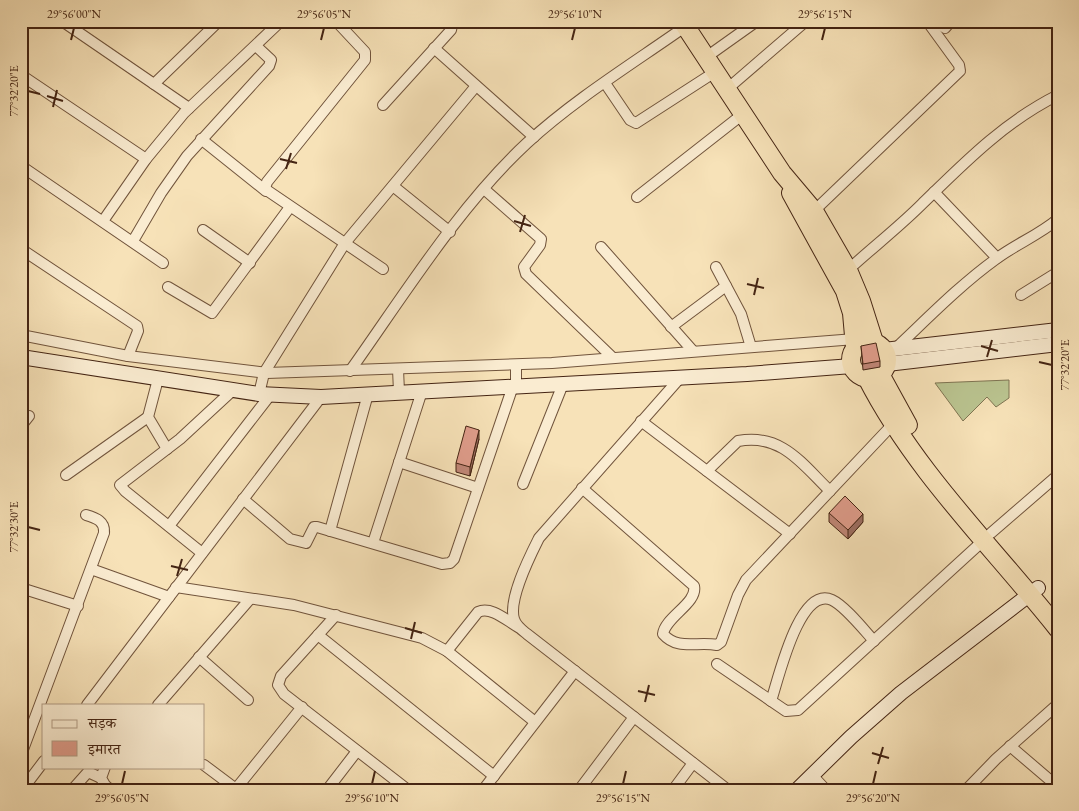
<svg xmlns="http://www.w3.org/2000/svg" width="1079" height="811" font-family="'EB Garamond','Noto Serif Devanagari',serif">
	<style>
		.green { fill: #bac490; stroke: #7f7452 }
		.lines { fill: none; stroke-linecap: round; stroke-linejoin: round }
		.street-casing { stroke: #71543c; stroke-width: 12 }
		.secondary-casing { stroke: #442413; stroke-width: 16 }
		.highway-casing { stroke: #442413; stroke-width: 20 }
		.street { stroke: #faecd1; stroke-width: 10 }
		.secondary { stroke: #faecd1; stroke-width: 14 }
		.highway { stroke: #f7e2b8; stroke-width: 18 }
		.wall { fill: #c18778; stroke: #442413 }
		.shaded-wall { fill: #9d6e62; stroke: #442413 }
		.building { fill: #e09d8c; stroke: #442413 }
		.ticks { fill: none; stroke: #442413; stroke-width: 2 }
		.neatline { fill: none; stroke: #442413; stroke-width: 2 }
		.ticks-label { font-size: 12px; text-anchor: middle; fill: #442413 }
	</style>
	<rect width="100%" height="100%" fill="#f7e2b8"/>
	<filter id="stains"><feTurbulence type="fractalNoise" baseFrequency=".004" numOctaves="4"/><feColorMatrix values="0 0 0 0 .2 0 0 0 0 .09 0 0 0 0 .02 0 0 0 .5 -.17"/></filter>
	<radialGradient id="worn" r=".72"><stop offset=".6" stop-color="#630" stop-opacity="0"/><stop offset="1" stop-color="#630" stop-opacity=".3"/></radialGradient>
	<polygon class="green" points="1009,380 1009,398 996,407 987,397 963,421 935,383"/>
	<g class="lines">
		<g class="street-casing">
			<g id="street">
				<polyline points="62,21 189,108"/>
				<polyline points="336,21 365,52 365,60 267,182 265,189 383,269"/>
				<polyline points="929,21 936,22 945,28 951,21"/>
				<polyline points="434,48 534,137"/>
				<polyline points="705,58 757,21"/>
				<polyline points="21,75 146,159"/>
				<polyline points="605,83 630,120 636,123 715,72"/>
				<polyline points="154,84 219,21"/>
				<polyline points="726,90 806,21"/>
				<polyline points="383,105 451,30 453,21"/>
				<polyline points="201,139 266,191"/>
				<polyline points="21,166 163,263"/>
				<polyline points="393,186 450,232"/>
				<polyline points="484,189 541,239 540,245 524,267 526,274 612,357"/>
				<polyline points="934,192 997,258"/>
				<polyline points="637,197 743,114"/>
				<polyline points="814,211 960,71 959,65 927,21"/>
				<polyline points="103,221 146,159 184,113 281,21"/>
				<polyline points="203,230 250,263"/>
				<polyline points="133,241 161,193 187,156 269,66 271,60 256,46"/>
				<polyline points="601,247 693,351"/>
				<polyline points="21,249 137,326 138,331 128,356"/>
				<polyline points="716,267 741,314 751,347"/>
				<path d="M848 270C872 248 899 227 922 204 964 163 1004 122 1058 95"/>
				<polyline points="168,287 212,313 290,207"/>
				<polyline points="1021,295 1058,272"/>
				<polyline points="671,327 726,286"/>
				<polyline points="21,335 128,356 267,373 552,363 855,339"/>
				<path d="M895 349C928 318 960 285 996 259 1016 244 1039 235 1058 219"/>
				<polyline points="398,369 399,392"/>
				<path d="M350 371C404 295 459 206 527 143 575 99 632 64 686 26"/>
				<path d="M680 378 539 538C530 556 508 599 514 619 516 626 522 630 527 634L728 790"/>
				<polyline points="158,379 148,417 167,449"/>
				<polyline points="516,386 516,365"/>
				<polyline points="259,394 264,373 345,243 476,86"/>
				<polyline points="641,421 790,534"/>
				<polyline points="21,426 29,416"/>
				<polyline points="399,462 478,488"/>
				<path d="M707 471 738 441C782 433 802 464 830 491"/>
				<polyline points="66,475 148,417"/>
				<polyline points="523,484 563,384"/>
				<path d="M582 488 694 586C698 603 665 617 663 634 678 651 697 641 717 645L721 642 738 595 746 580 894 423"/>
				<polyline points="243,499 290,539 306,543 314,527 317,527 442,564 450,563 454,559 513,386"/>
				<polyline points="169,526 271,394"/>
				<polyline points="330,531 368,394"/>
				<polyline points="991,533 1058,475"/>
				<polyline points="373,543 422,391"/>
				<polyline points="202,553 125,491 120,485 180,439 233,390"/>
				<polyline points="91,569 169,597"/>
				<polyline points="176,587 294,605 422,638 447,651 535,722"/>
				<polyline points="21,588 78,606"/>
				<polyline points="336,615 281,676 278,685 284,694 408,790"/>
				<polyline points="318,635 494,776"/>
				<path d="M447 651 478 612C491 606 506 620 518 627"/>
				<polyline points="199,657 248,700"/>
				<polyline points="717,664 786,711 798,710 984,540"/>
				<path d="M771 701C778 681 799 585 832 600 845 606 864 630 874 641"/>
				<polyline points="87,705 321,397"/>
				<polyline points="158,705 250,599"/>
				<polyline points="1010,746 1058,787"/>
				<path d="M21 755 104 533C105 521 96 518 86 515"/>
				<polyline points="204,765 236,789"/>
				<polyline points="105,767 101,778 105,785 111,790"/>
				<polyline points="812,775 826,790"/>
				<polyline points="22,790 44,761"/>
				<polyline points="72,790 88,772 101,778"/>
				<polyline points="235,790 302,707"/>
				<polyline points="327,790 357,751"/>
				<polyline points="483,790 575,671"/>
				<polyline points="579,790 634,717"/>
				<polyline points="673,790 693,763"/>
				<polyline points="966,790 996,759 1058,704"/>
			</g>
		</g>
		<g class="secondary-casing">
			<g id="secondary">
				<polyline points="884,350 1058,330"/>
				<polyline points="21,357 259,394 321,397 747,374 852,366"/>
				<polyline points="887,364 1058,344"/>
				<polyline points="797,790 851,737 901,693 1038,588"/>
			</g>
		</g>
		<g class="highway-casing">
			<g id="highway">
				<polyline points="682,21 782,173 814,211 848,270 861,301 874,342"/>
				<polyline points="791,193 845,291 852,313 855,347"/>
				<circle cx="869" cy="360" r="18"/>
				<polyline points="880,374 908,425"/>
				<path d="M867 378C915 472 993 547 1058 629"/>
			</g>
		</g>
		<use href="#street" class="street"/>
		<use href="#secondary" class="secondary"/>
		<use href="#highway" class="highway"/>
	</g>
	<g class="wall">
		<polygon points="861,346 880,361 880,367 863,370"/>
		<polygon points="479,439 470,476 456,472 456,463"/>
		<polygon points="829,513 863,522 848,539 829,522"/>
	</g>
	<g class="shaded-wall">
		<polygon points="479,430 479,439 470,476 470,467"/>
		<polygon points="863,514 863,522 848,539 848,530"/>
	</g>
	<g class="building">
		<polygon points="876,343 880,361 863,364 861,346"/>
		<polygon points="466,426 479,430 470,467 456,463"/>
		<polygon points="845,496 863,514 848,530 829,513"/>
	</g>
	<path class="ticks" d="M71 40 74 28M321 40 324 28M572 40 575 28M822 40 825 28M28 91 40 94M47 96 63 101M53 107 57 90M280 159 297 163M286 169 291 153M514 221 531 226M520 232 525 215M747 284 764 288M754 295 758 278M981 346 998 351M987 357 992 340M1039 362 1052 365M28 527 40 530M171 566 188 570M177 576 182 559M405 628 422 633M411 639 415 622M638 691 655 695M645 702 649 685M872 753 889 758M878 764 883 747M122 784 125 771M372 784 375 771M623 784 626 771M873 784 876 771"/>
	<rect width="1079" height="811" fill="none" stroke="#f7e2b8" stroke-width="55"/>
	<rect x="42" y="704" width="162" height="65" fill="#faecd1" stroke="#b19c85"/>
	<rect x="52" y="720" width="25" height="8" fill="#faecd1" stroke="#b19c85"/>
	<text x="88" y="728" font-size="15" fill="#442413">सड़क</text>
	<rect x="52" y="741" width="25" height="15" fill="#e09d8c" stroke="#b19c85"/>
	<text x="88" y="754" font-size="15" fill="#442413">इमारत</text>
	<rect x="28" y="28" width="1024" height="756" class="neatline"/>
	<g class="ticks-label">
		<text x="74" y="18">29°56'00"N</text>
		<text x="324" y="18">29°56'05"N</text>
		<text x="575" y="18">29°56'10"N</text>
		<text x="825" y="18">29°56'15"N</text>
		<text transform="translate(14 91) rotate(-90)" y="4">77°32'20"E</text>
		<text transform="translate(1065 365) rotate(-90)" y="4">77°32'20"E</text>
		<text transform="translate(14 527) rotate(-90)" y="4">77°32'30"E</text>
		<text x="122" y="802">29°56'05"N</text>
		<text x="372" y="802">29°56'10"N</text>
		<text x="623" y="802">29°56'15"N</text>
		<text x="873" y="802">29°56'20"N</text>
	</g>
	<rect width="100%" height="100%" filter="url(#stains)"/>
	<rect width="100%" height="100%" fill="url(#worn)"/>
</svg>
